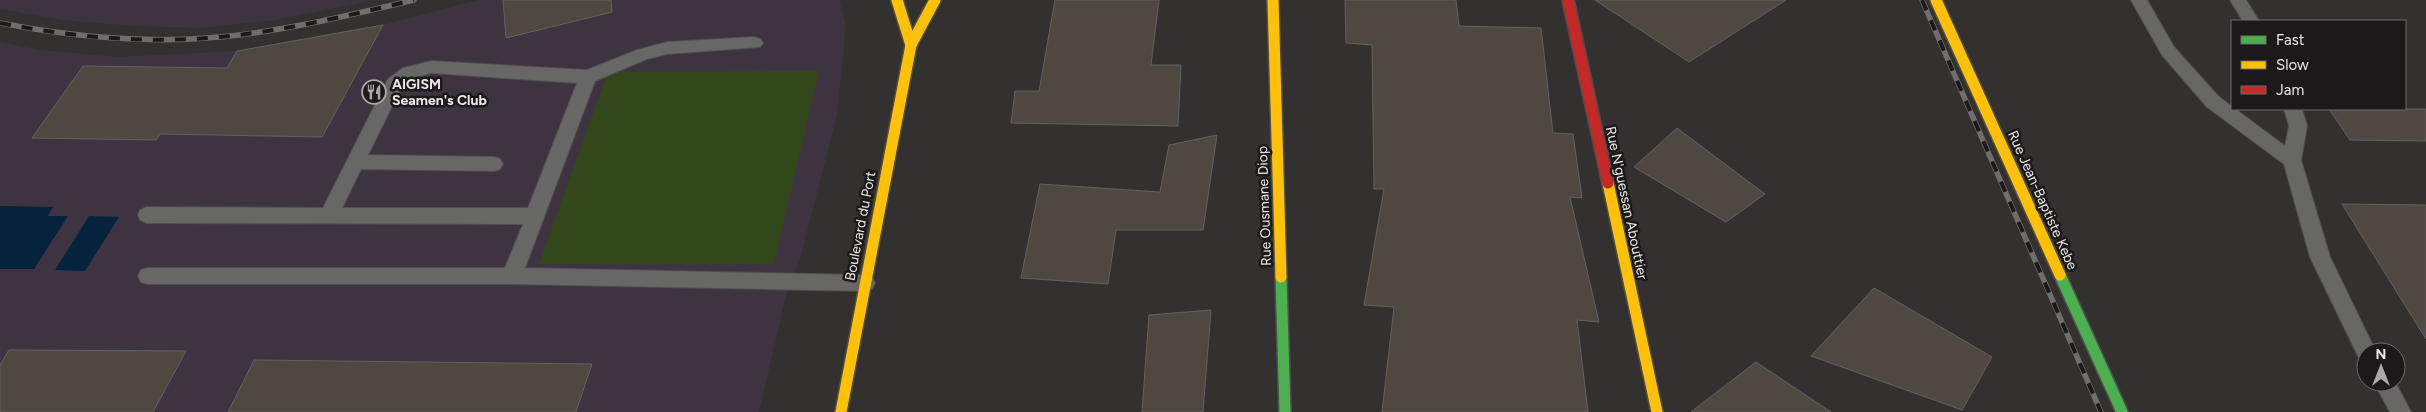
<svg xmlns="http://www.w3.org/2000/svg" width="2426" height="412" font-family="Figtree,sans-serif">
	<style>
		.industrial { fill: #3e3441 }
		.green { fill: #33481a }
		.water { fill: #06233e }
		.building { fill: #4e4841; stroke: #636161 }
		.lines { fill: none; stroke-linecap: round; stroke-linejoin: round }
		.lane-casing { stroke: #504e4e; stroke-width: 2 }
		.fast-casing { stroke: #504e4e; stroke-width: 14 }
		.slow-casing { stroke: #504e4e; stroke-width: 14 }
		.jam-casing { stroke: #504e4e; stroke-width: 14 }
		.lane { fill: #676766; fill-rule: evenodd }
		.fast { stroke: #4caf50; stroke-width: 11 }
		.slow { stroke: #ffc107; stroke-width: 11 }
		.jam { stroke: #c62828; stroke-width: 11 }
		.rail-casing { stroke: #6f6d6d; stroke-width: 5.5 }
		.rail { stroke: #1b1919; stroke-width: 4; stroke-dasharray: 11; stroke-linecap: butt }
		.labels { text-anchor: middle; stroke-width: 5; stroke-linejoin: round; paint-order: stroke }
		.poi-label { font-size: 14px; font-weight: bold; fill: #ebe8e7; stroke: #1b1919; text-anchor: start }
		.street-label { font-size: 14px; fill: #ebe8e7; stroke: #1b1919 }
	</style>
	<rect width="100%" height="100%" fill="#333130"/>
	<g class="industrial">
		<polygon points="0,0 376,0 275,20 201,28 135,26 63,20 0,9"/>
		<polygon points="478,0 839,0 846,25 837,115 800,259 787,291 759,412 0,412 0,42 40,50 117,57 237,51 383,25"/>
	</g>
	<polygon class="green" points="819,71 774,264 539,264 608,72"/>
	<g class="water">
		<polygon points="0,206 53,207 48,216 68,216 34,269 0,269"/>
		<polygon points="89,216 119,217 85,271 55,270"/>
	</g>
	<g class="building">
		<polygon points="503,0 611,0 612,12 506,38"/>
		<polygon points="1055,0 1159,0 1151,65 1181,65 1178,126 1011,123 1015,91 1039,91"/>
		<polygon points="1345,0 1456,0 1459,26 1541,28 1553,133 1573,134 1582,198 1570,197 1599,322 1577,320 1588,412 1382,412 1394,307 1364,305 1384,189 1374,189 1372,45 1346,43"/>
		<polygon points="1595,0 1786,0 1689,62"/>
		<polygon points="383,25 322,137 160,134 156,140 32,138 83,66 227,68 237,51"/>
		<polygon points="2329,109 2426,109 2426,141 2350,140"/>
		<polygon points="1677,128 1765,194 1726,222 1634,167"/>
		<polygon points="1217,135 1203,230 1116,230 1108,284 1021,278 1040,184 1160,192 1169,145"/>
		<polygon points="2342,204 2426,205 2426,339"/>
		<polygon points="1874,288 1992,357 1962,410 1811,356"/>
		<polygon points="1211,310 1203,412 1142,412 1149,315"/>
		<polygon points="9,350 186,351 153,412 0,412 0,365"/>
		<polygon points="254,360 592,364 576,412 228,412"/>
		<polygon points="1756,362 1831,412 1691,412"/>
	</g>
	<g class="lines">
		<g class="lane-casing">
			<g id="lane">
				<polygon points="2131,0 2147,0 2174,47 2219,97 2285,146 2289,126 2284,109 2302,109 2307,126 2301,160 2330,257 2376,352 2366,352 2366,361 2359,358 2310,257 2284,164 2207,107 2162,55"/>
				<polygon points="2230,0 2246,0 2259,21 2243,21"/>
				<path d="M754 37 760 39 763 43 760 47 667 54 647 59 595 81 525 268 865 275 872 277 875 283 872 289 865 291 512 284H148L141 282 138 276 141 270 148 268H505L523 224 147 223 140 220 138 215 140 210 147 207 323 208 388 79 403 68 431 61 587 70 637 50 667 42ZM431 73 577 83 528 208H342L361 169 494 171 500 169 503 164 500 159 494 157 368 155 401 88 415 78Z"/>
				<polygon points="2374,382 2395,382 2411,412 2390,412"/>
			</g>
		</g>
		<g class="fast-casing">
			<g id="fast">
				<polyline points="2060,275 2122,412"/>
				<polyline points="1281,277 1285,412"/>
			</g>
		</g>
		<g class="slow-casing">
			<g id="slow">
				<polyline points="897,0 911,45"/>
				<polyline points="1273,0 1281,277"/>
				<polyline points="1936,0 2060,275"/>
				<polyline points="1608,183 1657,412"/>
				<polyline points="841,412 911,45 935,0"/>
			</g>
		</g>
		<g class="jam-casing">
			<polyline id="jam" points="1568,0 1608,183"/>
		</g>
		<use href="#lane" class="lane"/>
		<use href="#fast" class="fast"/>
		<use href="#slow" class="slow"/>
		<use href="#jam" class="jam"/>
		<g class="rail-casing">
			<g id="rail">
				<polyline points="1922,0 2101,412"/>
				<path d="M0 23C73 37 146 44 220 37 285 31 350 15 414 0"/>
			</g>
		</g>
		<use href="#rail" class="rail"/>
	</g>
	<defs>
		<g id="restaurant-ring" transform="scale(1.25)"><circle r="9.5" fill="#1b1919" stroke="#aba8a7" stroke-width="1.5"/><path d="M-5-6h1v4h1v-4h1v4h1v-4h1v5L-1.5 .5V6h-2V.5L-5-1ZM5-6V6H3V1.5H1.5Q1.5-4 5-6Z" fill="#aba8a7"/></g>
	</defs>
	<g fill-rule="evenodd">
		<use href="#restaurant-ring" x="374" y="92"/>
	</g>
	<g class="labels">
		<g class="poi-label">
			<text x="392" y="89">AIGISM<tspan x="392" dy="16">Seamen's Club</tspan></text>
		</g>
		<g class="street-label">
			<text transform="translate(2043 200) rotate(66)" y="5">Rue Jean-Baptiste Kebe</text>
			<text transform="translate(1627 203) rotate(78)" y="5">Rue N'guessan Abouttier</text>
			<text transform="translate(1264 206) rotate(-92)" y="5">Rue Ousmane Diop</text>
			<text transform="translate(860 226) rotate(-79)" y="5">Boulevard du Port</text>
		</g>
	</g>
	<rect x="2231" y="20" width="175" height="90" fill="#1b1919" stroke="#6e6c6b"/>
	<rect x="2241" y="36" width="25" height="8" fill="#4caf50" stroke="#6e6c6b"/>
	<text x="2276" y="45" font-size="15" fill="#ebe8e7">Fast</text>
	<rect x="2241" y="61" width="25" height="8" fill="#ffc107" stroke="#6e6c6b"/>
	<text x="2276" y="70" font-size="15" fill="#ebe8e7">Slow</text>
	<rect x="2241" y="86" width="25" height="8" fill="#c62828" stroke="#6e6c6b"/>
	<text x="2276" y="95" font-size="15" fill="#ebe8e7">Jam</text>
	<g transform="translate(2381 367)"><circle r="24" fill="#1b1919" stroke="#6e6c6b"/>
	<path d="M0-4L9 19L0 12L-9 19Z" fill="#aba8a7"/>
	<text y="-8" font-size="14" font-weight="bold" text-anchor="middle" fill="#ebe8e7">N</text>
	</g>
</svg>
